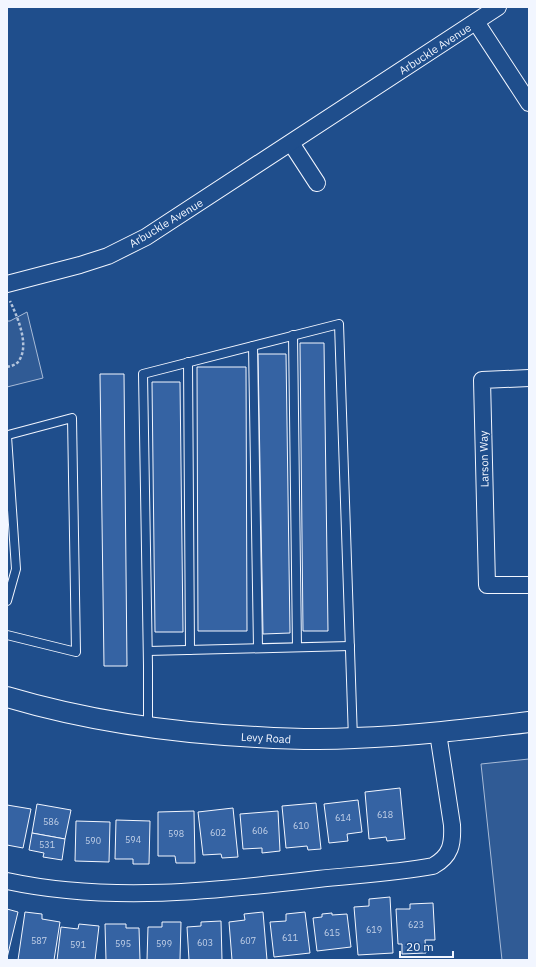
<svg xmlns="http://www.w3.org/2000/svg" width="536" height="967" font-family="'IBM Plex Sans',sans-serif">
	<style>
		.built { fill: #305b95; stroke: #a8bbd7 }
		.building { fill: #3563a3; stroke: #f2f6ff }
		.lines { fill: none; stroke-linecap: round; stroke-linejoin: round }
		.service-casing { stroke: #f2f6ff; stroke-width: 10 }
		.minor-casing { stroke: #f2f6ff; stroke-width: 18 }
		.tertiary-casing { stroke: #f2f6ff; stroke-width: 22 }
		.path { stroke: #b3c4dc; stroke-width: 2.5; stroke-dasharray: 3 2; stroke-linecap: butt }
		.service { stroke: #1f4e8c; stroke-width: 8 }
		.minor { stroke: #1f4e8c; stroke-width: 16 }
		.tertiary { stroke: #1f4e8c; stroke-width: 20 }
		.labels { text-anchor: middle; stroke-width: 3; stroke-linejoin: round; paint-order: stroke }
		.number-label { font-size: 9px; fill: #c3d1e8 }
		.street-label { font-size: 11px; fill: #f2f6ff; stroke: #1f4e8c }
	</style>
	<rect width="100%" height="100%" fill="#1f4e8c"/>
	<g class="built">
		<polygon points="27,312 43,378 7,387 7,321 10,321"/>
		<polygon points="529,759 529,960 502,960 481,764"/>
	</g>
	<g class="building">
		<polygon points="300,343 324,343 328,631 303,631"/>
		<polygon points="258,354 286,354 290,633 263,634"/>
		<polygon points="197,367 246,367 247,631 198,631"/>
		<polygon points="100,374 124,374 127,666 104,666"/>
		<polygon points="152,382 180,382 183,632 155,632"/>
		<polygon points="400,788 405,839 387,841 386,837 369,839 365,792"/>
		<polygon points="358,800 362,832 347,834 348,841 329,843 324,804"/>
		<polygon points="316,803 321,849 308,850 307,846 286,848 282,806"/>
		<polygon points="37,804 71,810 65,839 32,833"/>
		<polygon points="7,805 31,809 23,848 7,845"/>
		<polygon points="233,808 238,857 222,858 221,854 203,855 198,812"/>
		<polygon points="194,811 195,863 176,863 175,856 158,856 158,812"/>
		<polygon points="278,811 280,851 262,853 262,848 243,849 240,814"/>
		<polygon points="116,820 150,821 149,864 133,864 133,859 115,859"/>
		<polygon points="76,821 110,822 109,862 75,861"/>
		<polygon points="32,833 65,839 62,860 43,857 44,853 29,850"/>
		<polygon points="390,897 393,953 358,955 354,907 369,906 369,899"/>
		<polygon points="433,903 435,940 425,940 426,953 402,954 402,944 398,944 396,909 410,909 410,904"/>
		<polygon points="7,909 18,912 7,958"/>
		<polygon points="25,912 42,914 42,919 60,922 54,960 18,960"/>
		<polygon points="263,912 267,960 232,960 229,922 245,920 244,914"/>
		<polygon points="305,912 310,953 274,957 270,922 286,921 286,914"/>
		<polygon points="332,913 332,915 347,914 351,947 317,951 313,918 322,917 322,914"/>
		<polygon points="221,921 222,960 189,960 187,927 201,926 201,922"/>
		<polygon points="162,922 181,922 180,960 147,960 148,927 162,927"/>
		<polygon points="79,924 99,926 95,960 57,960 61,927 78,929"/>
		<polygon points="105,924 126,924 126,928 139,928 140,960 106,960"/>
	</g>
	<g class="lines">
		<g class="service-casing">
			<g id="service">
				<polyline points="293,335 297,647"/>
				<polyline points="253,346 258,648"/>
				<polyline points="188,362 190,650"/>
				<polyline points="7,436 16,569 7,601"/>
				<polyline points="7,635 76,652 72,418 8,435"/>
				<polyline points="148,651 350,646"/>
				<polyline points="148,726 148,666 143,374 339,324 353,739"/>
			</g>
		</g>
		<g class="minor-casing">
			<g id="minor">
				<polyline points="476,22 529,103"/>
				<polyline points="291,143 317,183"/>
				<polyline points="7,284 80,265 108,256 146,237 498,7"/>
				<polyline points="529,378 482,380 487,585 529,585"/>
				<path d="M7 881C109 903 215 891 318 879 356 875 395 873 433 866 451 856 453 844 452 825L438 733"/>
			</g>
		</g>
		<g class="tertiary-casing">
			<path id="tertiary" d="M7 697C88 721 173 733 257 737 290 739 322 740 354 738 413 736 471 729 529 722"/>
		</g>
		<path class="path" d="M7 367C12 366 18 364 20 359 29 343 17 316 10 301"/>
		<use href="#service" class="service"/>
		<use href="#minor" class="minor"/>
		<use href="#tertiary" class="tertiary"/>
	</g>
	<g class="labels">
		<g class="number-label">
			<text x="385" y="818">618</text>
			<text x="343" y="821">614</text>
			<text x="51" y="825">586</text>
			<text x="301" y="829">610</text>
			<text x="260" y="834">606</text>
			<text x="218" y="836">602</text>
			<text x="176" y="837">598</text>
			<text x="133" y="843">594</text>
			<text x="93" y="844">590</text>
			<text x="47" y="848">531</text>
			<text x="416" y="928">623</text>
			<text x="374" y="933">619</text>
			<text x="332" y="936">615</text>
			<text x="290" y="941">611</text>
			<text x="39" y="944">587</text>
			<text x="248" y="944">607</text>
			<text x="205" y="946">603</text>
			<text x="123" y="947">595</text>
			<text x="164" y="947">599</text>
			<text x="78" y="948">591</text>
		</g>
		<g class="street-label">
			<text transform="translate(435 49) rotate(-33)" y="4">Arbuckle Avenue</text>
			<text transform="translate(166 223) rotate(-31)" y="4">Arbuckle Avenue</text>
			<text transform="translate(484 459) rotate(-91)" y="4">Larson Way</text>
			<text transform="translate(266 738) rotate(3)" y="4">Levy Road</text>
		</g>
	</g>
	<rect width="536" height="967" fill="none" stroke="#f2f6ff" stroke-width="16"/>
	<path d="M400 951v6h53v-6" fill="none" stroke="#f2f6ff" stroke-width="2"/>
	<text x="406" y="951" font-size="12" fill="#f2f6ff" stroke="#1f4e8c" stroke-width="3" paint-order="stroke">20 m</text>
</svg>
